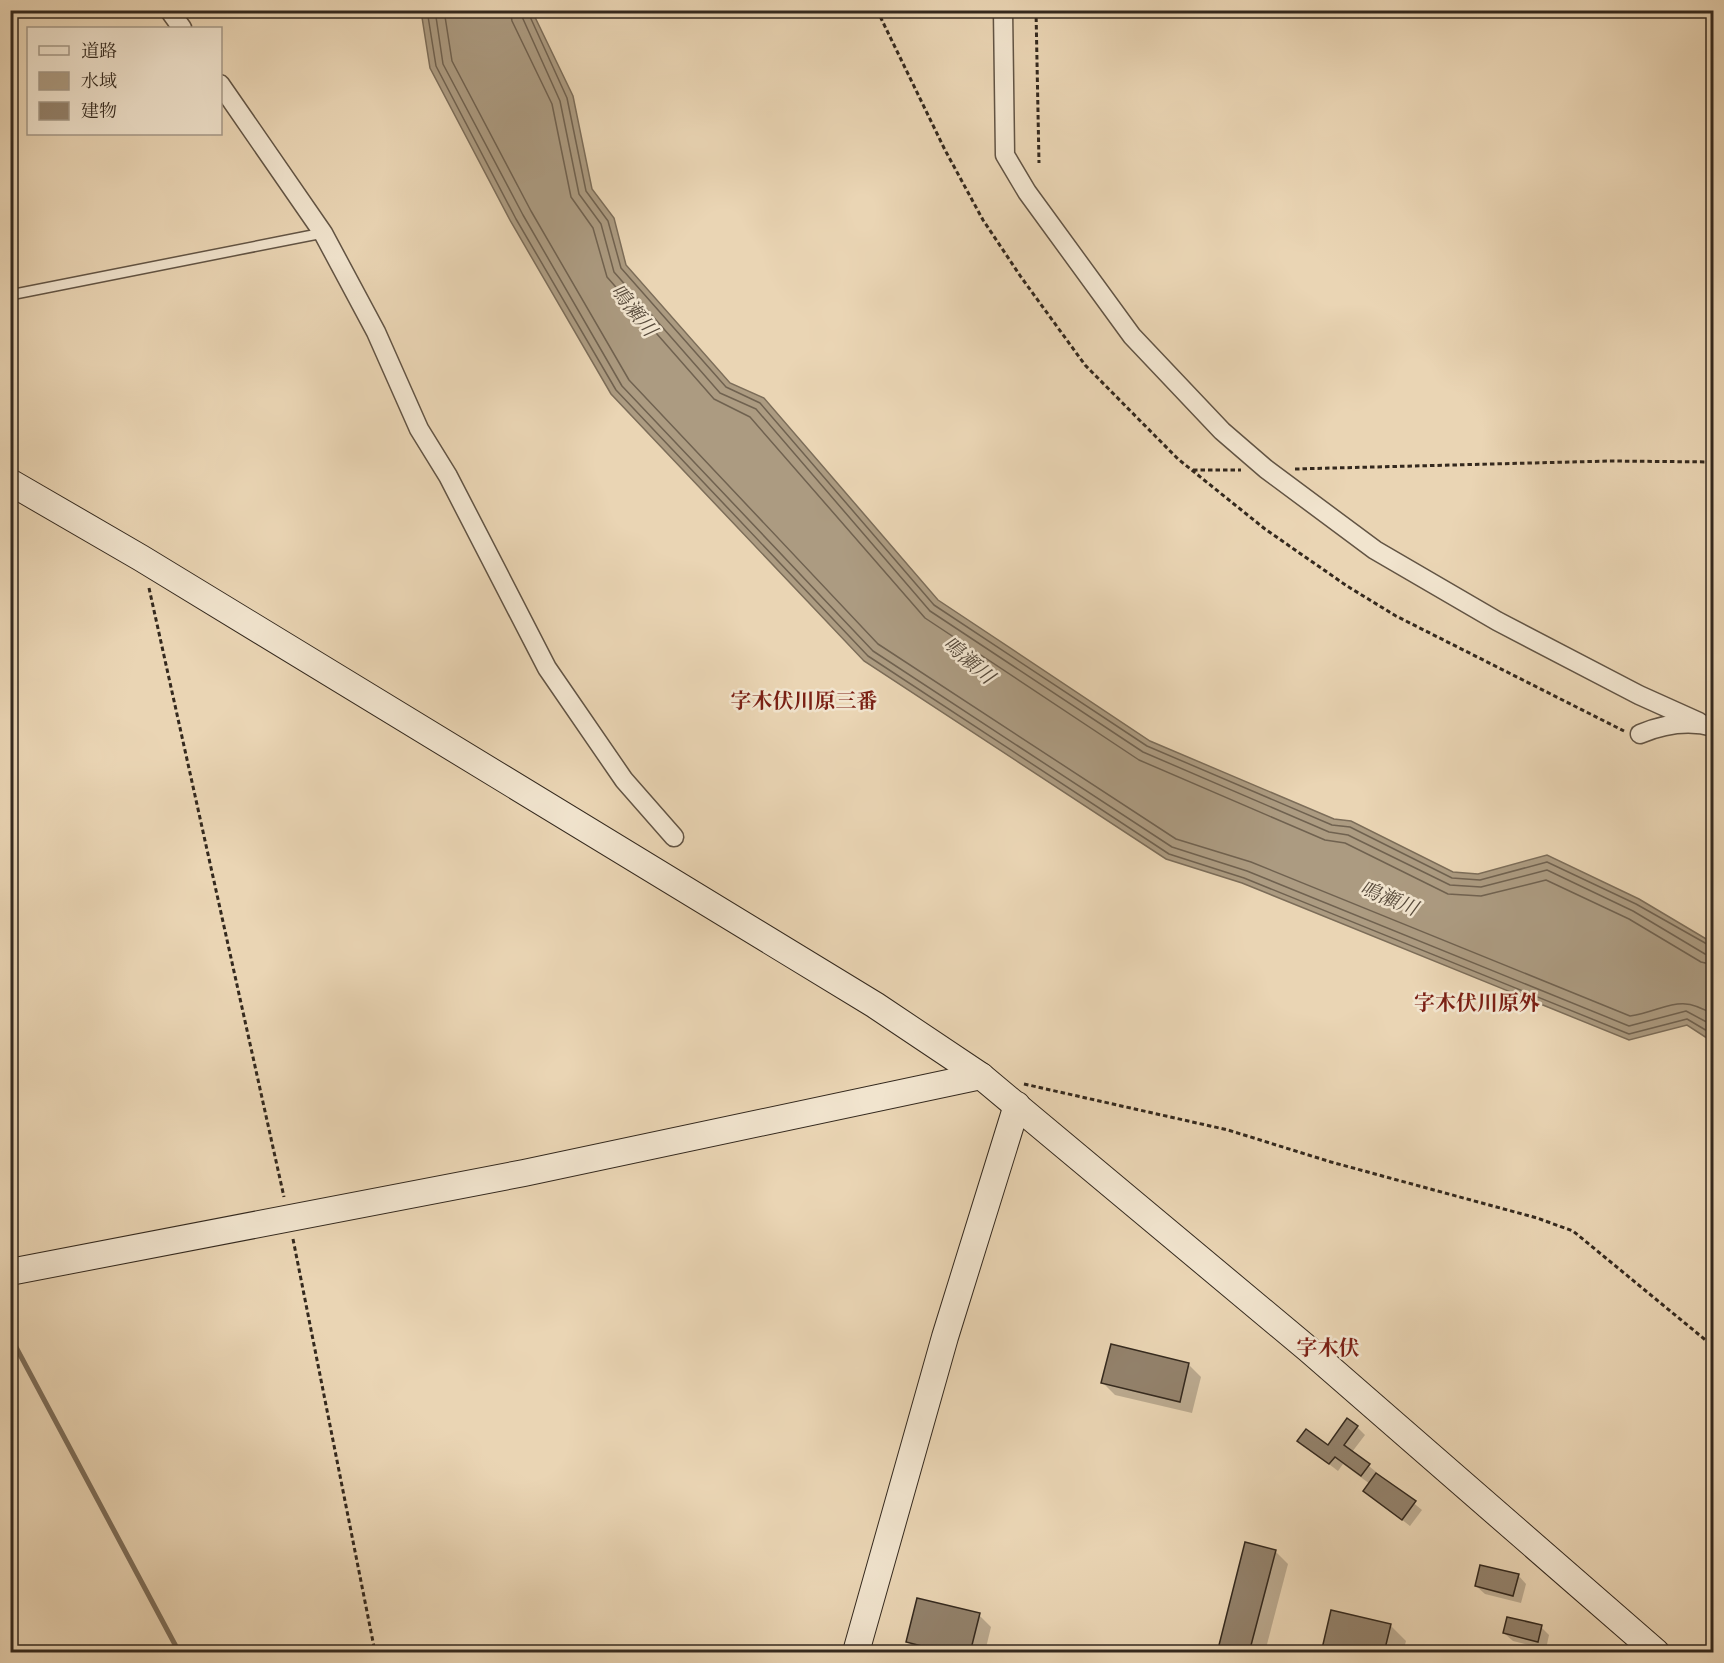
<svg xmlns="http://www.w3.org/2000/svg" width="1724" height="1663" font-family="'Old Standard TT','Noto Serif JP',serif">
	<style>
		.water { fill: #ac9b81; stroke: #7c6d59; stroke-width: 1.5 }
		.shadow { fill: #0003 }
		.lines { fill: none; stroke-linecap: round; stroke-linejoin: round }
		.shore { stroke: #706250; stroke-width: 1.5 }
		.stream { stroke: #7c6d59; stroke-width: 5 }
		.building { fill: #93826c; stroke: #34291e; stroke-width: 1.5 }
		.lane-casing { stroke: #625444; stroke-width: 12 }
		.street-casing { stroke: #625444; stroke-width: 21 }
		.secondary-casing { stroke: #34291e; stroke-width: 28 }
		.path { stroke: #34291e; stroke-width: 3; stroke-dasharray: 4.5 3; stroke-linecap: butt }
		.lane { stroke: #f1e4ce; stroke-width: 9 }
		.street { stroke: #f1e4ce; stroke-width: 18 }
		.secondary { stroke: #f1e4ce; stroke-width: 26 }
		.labels { text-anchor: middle; stroke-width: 5; stroke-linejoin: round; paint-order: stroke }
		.water-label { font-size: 20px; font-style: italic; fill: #584b3c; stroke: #f1e4ce }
		.quarter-label { font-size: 21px; font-weight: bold; fill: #7a1f14; stroke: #f1e4ce }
	</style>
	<rect width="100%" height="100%" fill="#ead5b4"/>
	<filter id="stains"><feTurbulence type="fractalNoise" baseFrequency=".00333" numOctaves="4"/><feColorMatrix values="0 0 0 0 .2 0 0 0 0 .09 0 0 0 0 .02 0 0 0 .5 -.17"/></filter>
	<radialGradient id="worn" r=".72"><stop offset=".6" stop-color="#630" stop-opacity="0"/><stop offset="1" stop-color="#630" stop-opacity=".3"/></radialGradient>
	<polygon class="water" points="421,11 532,11 573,96 592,189 614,218 626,265 730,383 764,398 938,600 1150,741 1334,819 1351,821 1453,872 1478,874 1547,855 1639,899 1713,943 1713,1042 1687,1025 1629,1040 1242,883 1166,859 864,661 611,394 511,222 430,68"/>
	<g class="shadow">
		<polygon points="1188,1364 1201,1377 1192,1413 1115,1395 1103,1383"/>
		<polygon points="1357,1427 1365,1435 1352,1452 1422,1510 1410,1526 1365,1491 1370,1484 1343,1464 1338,1471 1299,1441 1328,1447"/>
		<polygon points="1275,1551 1288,1564 1265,1652 1219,1652"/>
		<polygon points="1518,1575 1526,1584 1521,1603 1485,1594 1476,1586"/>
		<polygon points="979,1615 991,1627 985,1652 955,1652 920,1644 920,1647 942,1652 919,1652 908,1642"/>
		<polygon points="1390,1625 1406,1641 1403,1652 1323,1652"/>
		<polygon points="1541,1627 1549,1635 1546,1649 1513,1641 1504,1633"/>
	</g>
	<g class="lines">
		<g class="shore">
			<polyline points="427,10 436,66 516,219 616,390 868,656 1169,854 1244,878 1629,1034 1687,1019 1714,1035"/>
			<polyline points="435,10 443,64 523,215 622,386 873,651 1172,847 1247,871 1629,1026 1686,1011 1714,1026"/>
			<path d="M444 10 452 61 531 211 629 380 878 644 1176 839 1251 862 1630 1016C1667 1010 1678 992 1714 1015"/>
			<polyline points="510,10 512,21 552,104 571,197 593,228 607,277 714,399 750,417 925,618 1139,760 1325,840 1345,843 1448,894 1481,896 1546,880 1629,919 1701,962 1714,965"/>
			<polyline points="519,10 560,101 579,194 601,224 614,272 720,393 756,409 930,611 1143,752 1329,832 1348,835 1450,885 1481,887 1547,870 1633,911 1705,954 1714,956"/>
			<polyline points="527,10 567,98 586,191 608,221 621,268 726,387 760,403 934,605 1147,746 1332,825 1350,827 1452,878 1480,880 1547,862 1636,904 1714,948"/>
		</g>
		<polyline class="stream" points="10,1336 179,1652"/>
	</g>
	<g class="building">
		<polygon points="1111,1344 1189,1363 1180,1402 1101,1383"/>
		<polygon points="1347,1418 1358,1426 1344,1445 1370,1464 1361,1476 1335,1457 1329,1464 1297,1441 1306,1429 1328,1445"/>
		<polygon points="1376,1473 1416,1501 1402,1520 1363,1491"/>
		<polygon points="1245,1542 1276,1550 1249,1653 1217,1653"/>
		<polygon points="1480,1565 1519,1574 1513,1596 1475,1586"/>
		<polygon points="917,1598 980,1613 970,1653 949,1653 906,1642"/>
		<polygon points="1331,1610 1391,1624 1384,1653 1321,1653"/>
		<polygon points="1507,1617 1542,1625 1538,1642 1503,1633"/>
	</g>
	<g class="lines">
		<g class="lane-casing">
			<polyline id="lane" points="10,295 323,233"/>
		</g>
		<g class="street-casing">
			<g id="street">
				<polyline points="169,10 182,28"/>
				<polyline points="1003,10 1005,155 1027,192 1132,336 1222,431 1266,469 1375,550 1497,621 1639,695 1699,722"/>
				<polyline points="220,84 323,233 376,332 419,429 448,476 547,668 624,780 674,837"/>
				<path d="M1640 734C1664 724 1688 720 1714 727"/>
			</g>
		</g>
		<g class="secondary-casing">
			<g id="secondary">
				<polyline points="10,482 141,558 875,1005 981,1076 1308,1349 1656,1652"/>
				<polyline points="10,1272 524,1173 981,1076"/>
				<polyline points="856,1652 945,1337 1017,1105"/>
			</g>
		</g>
		<g class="path">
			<polyline points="877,10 945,150 983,220 1021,277 1085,365 1178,459 1265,529 1347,586 1396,616 1624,731"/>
			<polyline points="1036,10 1039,163"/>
			<polyline points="1295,469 1610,461 1714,462"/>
			<polyline points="1193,470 1241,470"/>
			<polyline points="149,588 284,1197"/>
			<polyline points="1024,1084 1228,1130 1331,1162 1537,1218 1573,1231 1714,1347"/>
			<polyline points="293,1239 375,1652"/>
		</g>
		<use href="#lane" class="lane"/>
		<use href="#street" class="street"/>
		<use href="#secondary" class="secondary"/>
	</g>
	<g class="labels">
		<g class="water-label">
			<text transform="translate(634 310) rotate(51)" y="7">鳴瀬川</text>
			<text transform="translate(969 660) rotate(41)" y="7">鳴瀬川</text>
			<text transform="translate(1389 898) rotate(22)" y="7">鳴瀬川</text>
		</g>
		<g class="quarter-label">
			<text x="804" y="708">字木伏川原三番</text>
			<text x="1477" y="1010">字木伏川原外</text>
			<text x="1328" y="1355">字木伏</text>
		</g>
	</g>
	<rect width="1724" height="1663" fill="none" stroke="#ead5b4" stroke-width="36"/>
	<rect x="12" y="12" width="1700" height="1639" fill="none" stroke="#34291e" stroke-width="3"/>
	<rect x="18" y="18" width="1688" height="1627" fill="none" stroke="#34291e" stroke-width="1.5"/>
	<rect x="27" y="27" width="195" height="108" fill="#f1e4ce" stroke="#a59988" stroke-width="1.5"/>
	<rect x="39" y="46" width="30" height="9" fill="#f1e4ce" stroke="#a59988" stroke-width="1.5"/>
	<text x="81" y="57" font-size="18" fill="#34291e">道路</text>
	<rect x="39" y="72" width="30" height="18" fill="#ac9b81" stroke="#a59988" stroke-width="1.5"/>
	<text x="81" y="87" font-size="18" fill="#34291e">水域</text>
	<rect x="39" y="102" width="30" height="18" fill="#93826c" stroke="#a59988" stroke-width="1.5"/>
	<text x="81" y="117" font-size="18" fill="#34291e">建物</text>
	<rect width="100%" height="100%" filter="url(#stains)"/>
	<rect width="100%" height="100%" fill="url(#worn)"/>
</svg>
